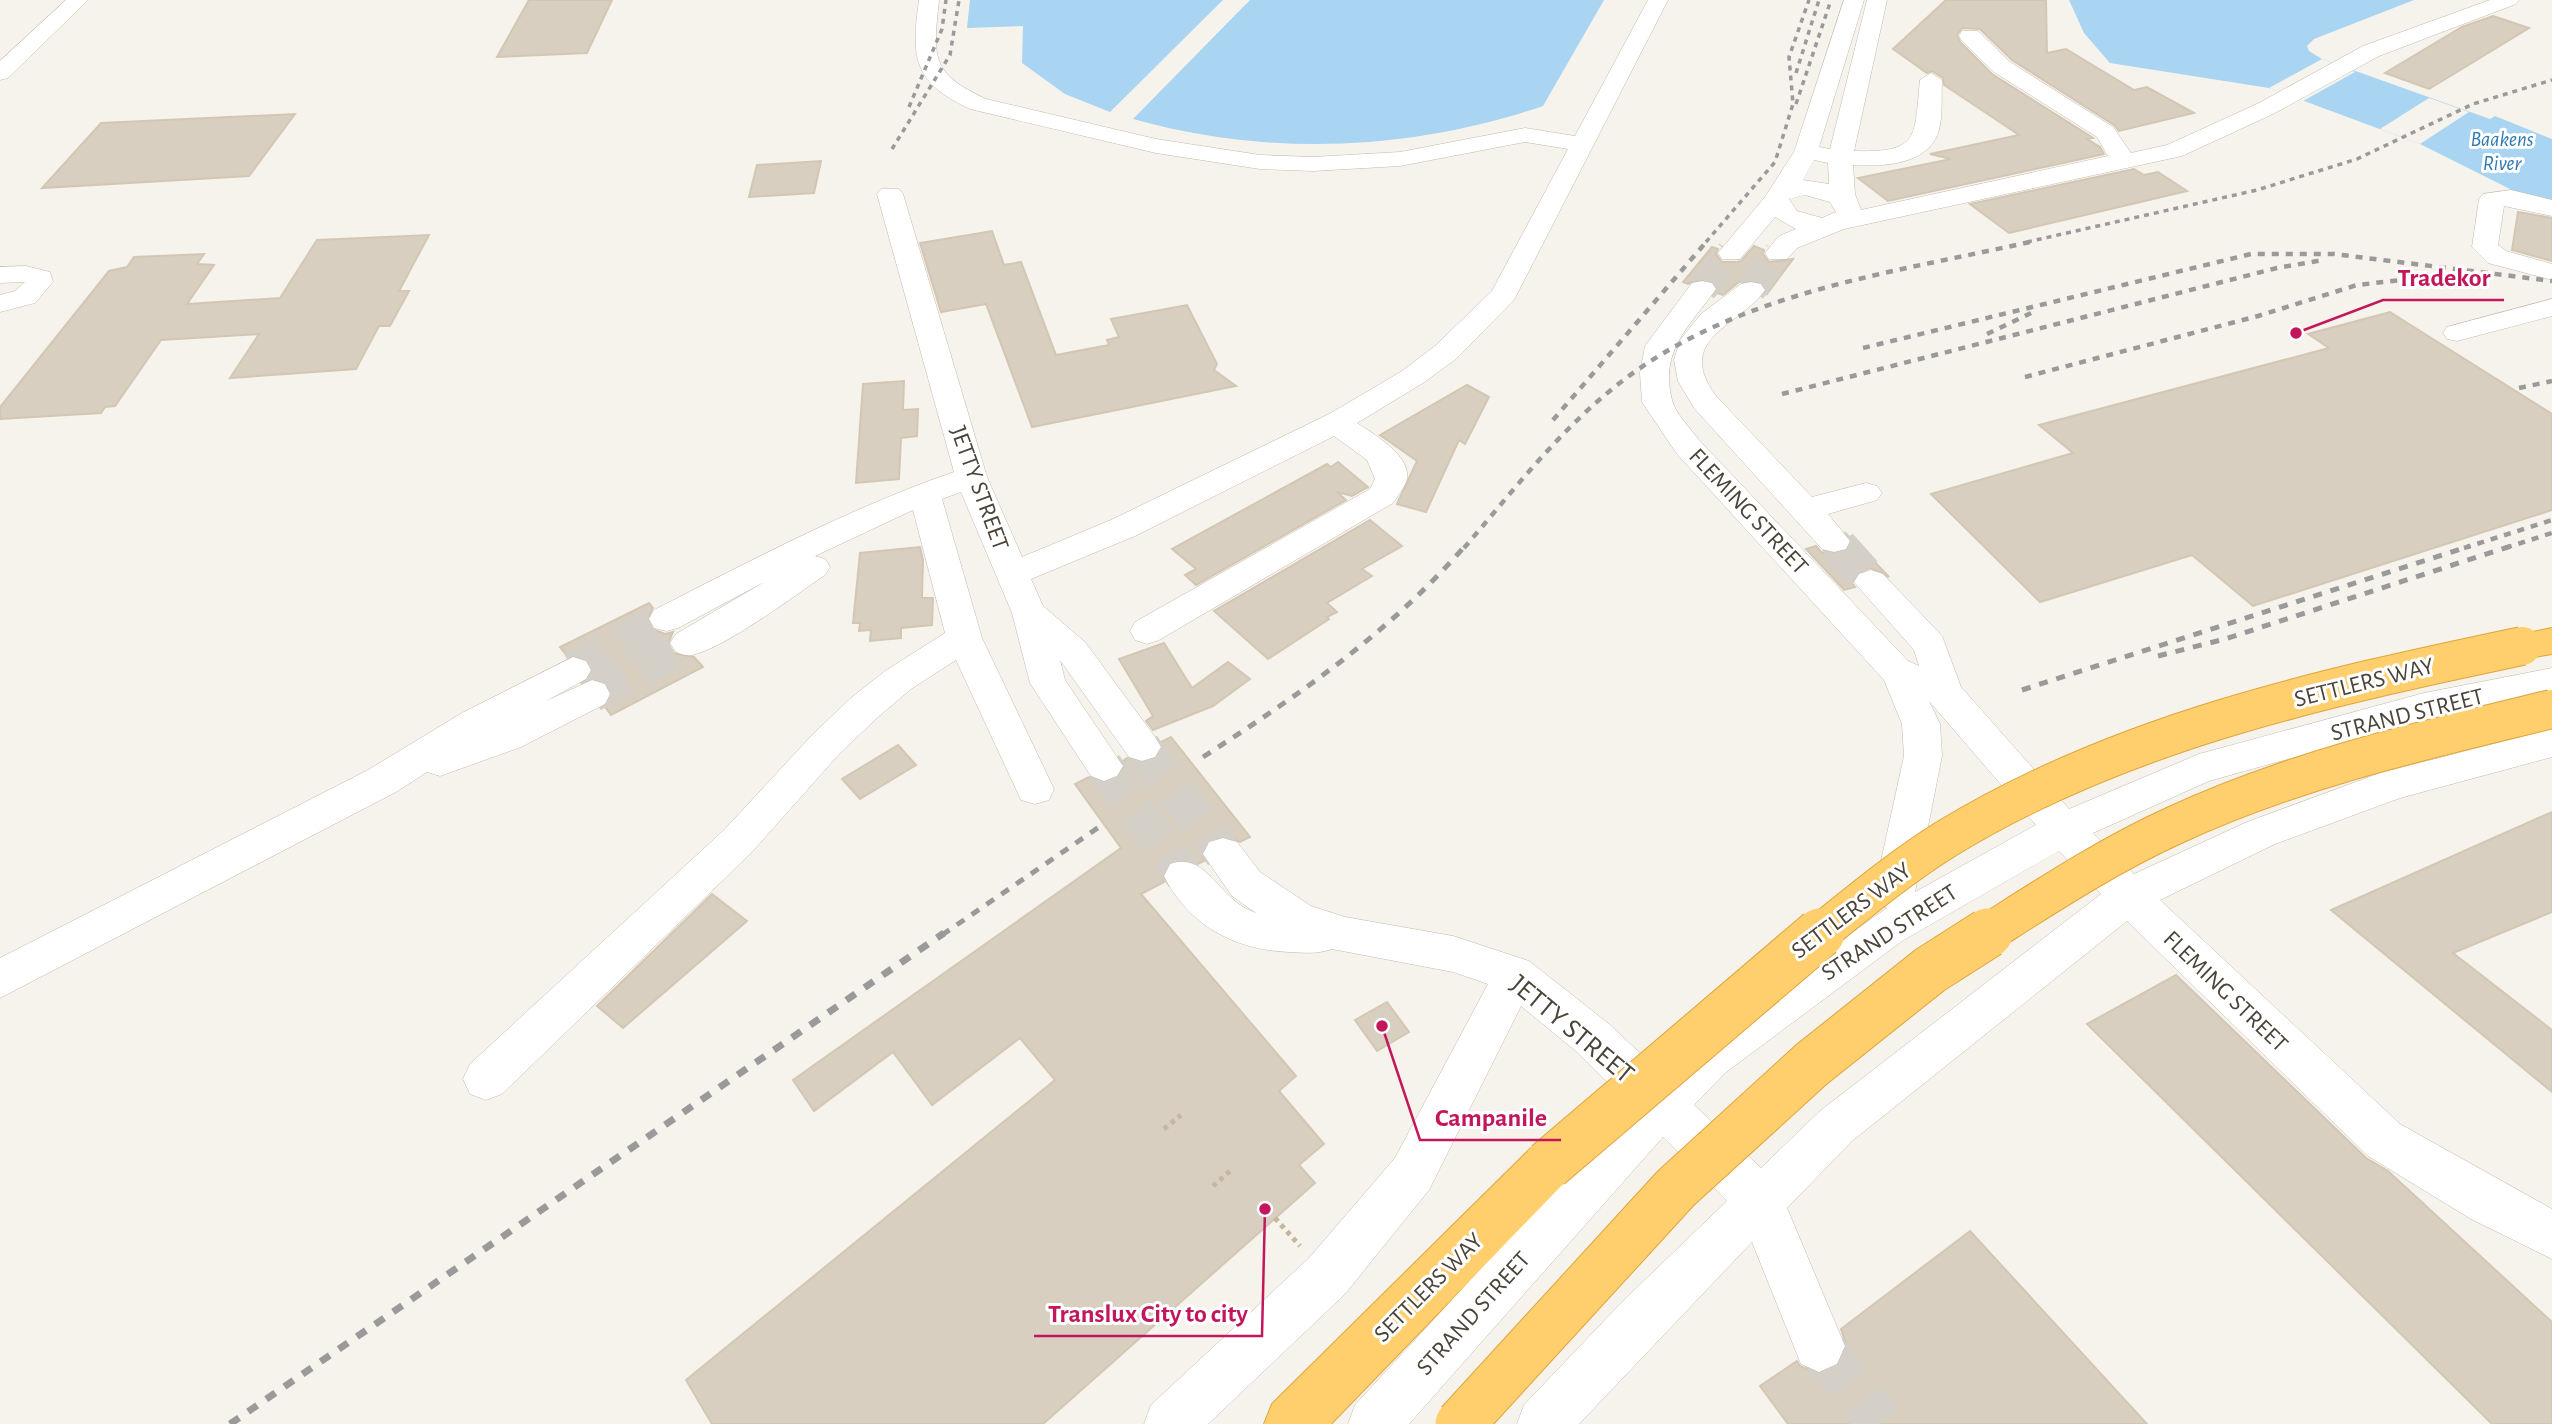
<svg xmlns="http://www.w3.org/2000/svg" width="2552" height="1424" font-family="'Alegreya Sans',sans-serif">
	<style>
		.water { fill: #a9d4f2 }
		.pier { fill: #f6f3ec }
		.building { fill: #d8cfc1; stroke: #d3c7b4; stroke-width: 2 }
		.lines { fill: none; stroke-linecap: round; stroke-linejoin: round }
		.minor-tunnel-far2 { stroke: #d4d0c8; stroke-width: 30; stroke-dasharray: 30 15; stroke-linecap: butt }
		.minor-tunnel-far1 { stroke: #d4d0c8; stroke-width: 37; stroke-dasharray: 37 18; stroke-linecap: butt }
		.minor-tunnel { stroke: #d4d0c8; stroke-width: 47; stroke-dasharray: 47 24; stroke-linecap: butt }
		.minor-casing { stroke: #c2bbae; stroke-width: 1 }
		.highway-casing { stroke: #e0a43c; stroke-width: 2 }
		.path { stroke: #c4b79f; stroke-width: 5; stroke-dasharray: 4.5 4.5; stroke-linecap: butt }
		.minor { fill: #fff; fill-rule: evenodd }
		.highway { fill: #ffcf6e; fill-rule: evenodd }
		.rail-far3 { stroke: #9a9a9a; stroke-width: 3.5; stroke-dasharray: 5 5; stroke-linecap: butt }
		.rail-far2 { stroke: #9a9a9a; stroke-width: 4.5; stroke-dasharray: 7 7; stroke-linecap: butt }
		.rail-far1 { stroke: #9a9a9a; stroke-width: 5; stroke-dasharray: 9 9; stroke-linecap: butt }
		.rail { stroke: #9a9a9a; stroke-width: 7; stroke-dasharray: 11 11; stroke-linecap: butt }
		.highway-bridge-far1-casing { stroke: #e0a43c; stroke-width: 40; stroke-linecap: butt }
		.highway-bridge-casing { stroke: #e0a43c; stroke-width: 51; stroke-linecap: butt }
		.highway-bridge-far1 { stroke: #ffcf6e; stroke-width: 38 }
		.highway-bridge { stroke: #ffcf6e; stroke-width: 49 }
		.labels { text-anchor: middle; stroke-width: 6; stroke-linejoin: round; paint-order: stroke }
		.far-water-label { font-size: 21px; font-style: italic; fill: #2e7ab2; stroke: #fff }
		.street-label { font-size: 24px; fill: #4b4439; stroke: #fff }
		.near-street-label { font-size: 28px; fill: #4b4439; stroke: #fff }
		.leader { fill: none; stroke: #c2185b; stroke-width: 2.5 }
		.callout-dot { fill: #c2185b; stroke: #fff; stroke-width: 2.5 }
		.callout-label { font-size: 26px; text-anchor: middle; font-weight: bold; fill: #c2185b; stroke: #fff; stroke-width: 6; stroke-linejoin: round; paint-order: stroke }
	</style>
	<rect width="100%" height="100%" fill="#f6f3ec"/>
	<g class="water">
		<polygon points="970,0 1223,0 1110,112 1065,94 1022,63 1023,26 967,28"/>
		<path d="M1250 0H1604L1543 106C1411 151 1268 157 1133 119Z"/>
		<polygon points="2069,0 2414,0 2314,39 2307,46 2309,51 2322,59 2490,119 2495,116 2552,139 2552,201 2518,193 2420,144 2269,88 2110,63 2084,33"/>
	</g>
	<g class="pier">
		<polygon points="2322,59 2355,72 2303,101 2269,88"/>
		<polygon points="2429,98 2469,112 2420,144 2380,129"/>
	</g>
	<g class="building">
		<polygon points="529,0 612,0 587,53 497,57"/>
		<polygon points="1946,0 2046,0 2047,53 2066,49 2134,90 2147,87 2194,113 2119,131 2114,125 2012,60 1980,29 1962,28 1957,35 1960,42 1992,74 2093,138 2087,139 2100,147 2104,154 1888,201 1858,178 1951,159 1930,154 2019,135 1944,85 1943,78 1932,71 1927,73 1893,49"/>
		<polygon points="2493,16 2529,28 2429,89 2385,73 2462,27"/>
		<polygon points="295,114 249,176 42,188 101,123"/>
		<polygon points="821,161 814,193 749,197 757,165"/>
		<polygon points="2134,169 2144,175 2158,172 2187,191 2009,233 1970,204"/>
		<polygon points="2518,212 2552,218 2552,261 2512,250"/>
		<polygon points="992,231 1004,265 1021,262 1056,355 1109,345 1107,340 1119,337 1111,319 1187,305 1217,364 1214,370 1236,386 1032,427 986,304 941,312 920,243"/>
		<polygon points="429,235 399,291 409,291 390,326 379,326 356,369 230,378 259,334 161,340 115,406 105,407 101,413 0,419 0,407 109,271 127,267 134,257 204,254 197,264 214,265 187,304 280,298 317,240"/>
		<polygon points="1754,246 1764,250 1763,254 1769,262 1793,259 1767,294 1763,283 1752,279 1739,282 1723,295 1717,293 1718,288 1713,280 1701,278 1688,284 1683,282 1712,247 1718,249 1716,254 1722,262 1740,262"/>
		<polygon points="2390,312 2552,414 2552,510 2253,606 2192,555 2040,602 1931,494 2073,453 2039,425 2329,348 2308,334"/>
		<polygon points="904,381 903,410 918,409 917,436 901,438 899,479 856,483 863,384"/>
		<polygon points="1467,385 1489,397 1465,444 1459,440 1426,512 1397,504 1417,461 1380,435"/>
		<polygon points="1338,462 1368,487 1352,496 1337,492 1346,500 1196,585 1185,575 1196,569 1172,549 1327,464 1331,467"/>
		<polygon points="1370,520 1402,546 1362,569 1372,576 1327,603 1337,612 1327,617 1329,619 1268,659 1214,611"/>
		<polygon points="1850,536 1889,577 1870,568 1857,573 1851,582 1855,587 1844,590 1806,549 1816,546 1821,552 1833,555 1847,552 1852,542"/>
		<polygon points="920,547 923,560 922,598 933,598 932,625 901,628 901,638 870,641 871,630 859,631 860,623 853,623 860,553"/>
		<polygon points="649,603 653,608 647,620 652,629 665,634 673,632 668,644 674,653 694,657 703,667 611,715 605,707 612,695 607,683 589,678 593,669 588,660 574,654 568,657 560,647"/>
		<polygon points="1164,643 1192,688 1228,662 1250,679 1213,706 1153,730 1146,721 1153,716 1119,659"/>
		<polygon points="1171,737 1250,837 1240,842 1224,835 1208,839 1201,853 1204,861 1198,864 1184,859 1170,861 1162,875 1164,882 1141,894 1296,1076 1279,1091 1324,1144 1299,1165 1315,1183 1043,1424 712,1424 686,1380 1055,1080 1020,1038 932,1105 893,1052 814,1111 793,1080 1121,848 1075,784 1089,777 1103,783 1118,778 1125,767 1123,761 1127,758 1143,764 1156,760 1163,748 1161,742"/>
		<polygon points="898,745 916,765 860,799 842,779"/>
		<polygon points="2552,812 2552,912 2453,953 2552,1030 2552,1092 2331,910"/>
		<polygon points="712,894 747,921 623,1028 597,1006"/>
		<polygon points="2176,975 2366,1158 2388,1171 2552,1322 2552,1424 2492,1424 2087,1024"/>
		<polygon points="1387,1002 1409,1032 1377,1051 1355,1020"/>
		<polygon points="1970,1231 2147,1424 1788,1424 1760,1386 1797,1361 1800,1366 1818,1374 1838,1366 1847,1347 1841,1329"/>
	</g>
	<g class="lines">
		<g class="minor-tunnel-far2">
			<polyline points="1702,289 1731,253"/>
			<polyline points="1751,290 1778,253"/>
			<polyline points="1834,541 1840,548"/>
		</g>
		<g class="minor-tunnel-far1">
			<polyline points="1839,546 1871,582"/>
			<polyline points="573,670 666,619"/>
			<polyline points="592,694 688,643"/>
			<polyline points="1142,747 1223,854"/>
			<polyline points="1104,766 1184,876"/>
		</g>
		<polyline class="minor-tunnel" points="1819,1346 1880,1424"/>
		<g class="minor-casing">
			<g id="minor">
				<polygon points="66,0 88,0 8,78 0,80 0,61"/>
				<path d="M919 0H939C933 57 930 73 986 99L1156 139 1260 155 1313 157 1400 152 1525 128 1575 136 1648 0H1668L1514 300 1456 359 1423 383 1357 423C1373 434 1411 455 1407 479 1405 487 1397 497 1393 503L1159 640 1147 644 1135 640 1130 631 1135 622 1370 489 1375 479 1367 460 1334 436 1135 536 1031 579 1043 606 1085 642 1155 737 1161 747 1155 757 1142 761 1129 757 1060 660 1065 680 1123 766 1117 776 1104 781 1091 776 1030 683 1012 613 961 492 942 499 982 638 1054 789 1049 800 1035 804 1021 800 956 660 911 689 877 718 840 753 752 852 502 1094 486 1100 470 1094 463 1079 470 1064 724 830 814 733 851 698 885 671 945 633 913 510 815 556 825 559 830 567 825 575C794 596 725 648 692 655 686 656 681 654 676 652L670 643 676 634 766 581 678 628 666 631 654 628 649 619 654 610C752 560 850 508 954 472L877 194 881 189H899L903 194 987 477 1022 557 1111 520 1331 413 1402 371 1435 346 1492 291 1568 149 1525 142 1400 166 1313 171 1260 169 1156 153 970 109C913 82 911 59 919 0Z"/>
				<path d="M1844 0H1864L1819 147 1830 149 1867 0H1887L1854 151C1921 153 1914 137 1920 80L1931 73 1942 80C1941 97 1943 114 1939 130 1930 165 1882 167 1853 165L1855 194 1861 210 2108 156 2097 137 1994 72 1962 41 1959 36 1962 31H1978L2010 62 2113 127 2131 153 2167 145 2257 104 2363 46 2490 0H2519L2516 4 2379 56 2273 114 2182 156 1844 229 1797 248 1787 259H1769L1765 253 1779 236 1796 229 1775 217 1740 259H1722L1718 253 1765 197 1794 152ZM1814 160 1828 163 1829 184 1803 180ZM1805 195 1830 202 1836 212 1822 218 1797 211 1789 199Z"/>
				<polygon points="2511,190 2552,200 2552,216 2504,206 2498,245 2506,251 2552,264 2552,280 2488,263 2472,247 2479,199 2483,194"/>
				<polygon points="26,266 50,272 53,282 35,303 0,312 0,295 15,291 25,282 0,283 0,267"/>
				<path d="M1702 281 1712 283 1716 289C1690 326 1659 350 1672 400 1675 413 1691 429 1699 440L1908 661 1919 666 1914 650 1854 582 1859 574 1871 570 1883 574 1942 636 1961 687 2069 809 2199 754 2424 693 2552 668V694L2424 721 2209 781 2093 833 2134 874 2247 822 2380 773 2552 729V757L2400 798 2275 844 2160 900 2400 1124 2552 1209V1259L2471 1219 2368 1156 2127 921 1852 1141 1787 1208 1845 1346 1837 1364 1819 1372 1801 1364 1752 1242 1579 1424H1517L1524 1405 1622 1302 1727 1201 1663 1137 1409 1424H1348L1355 1405 1631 1106 1577 1052 1521 1006 1429 1190 1345 1294 1208 1424H1144L1151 1405 1309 1258 1395 1158 1488 984 1453 972 1332 949C1318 954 1304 953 1289 952 1235 950 1188 925 1164 876L1170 864C1208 851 1218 901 1256 913L1232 896 1203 854 1209 842 1223 838 1237 842 1260 872 1311 906 1345 917 1453 936 1529 961 1609 1024 1662 1074 1693 1045 1887 908 1880 905 1874 893 1904 756 1902 724 1884 680 1677 454 1642 402 1640 373 1645 346 1692 283ZM1929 701 2036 825 1915 892 1942 756 1940 724ZM2059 851 2101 894 1820 1111 1761 1168 1694 1105 1725 1073 1902 941Z"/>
				<path d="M1751 282 1761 284 1765 290C1740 326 1673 338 1716 396L1812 497 1866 483 1877 486 1882 493 1877 500 1828 514 1850 541 1846 549 1834 552 1822 549 1694 408 1678 381 1674 360 1680 340 1701 314 1741 284Z"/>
				<polygon points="2552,299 2552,316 2457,341 2447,339 2443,333 2447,327"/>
				<polygon points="573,657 586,661 591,670 586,679 546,701 592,680 605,684 610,694 605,704 521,747 440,776 427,772 396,792 0,998 0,958 368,770 462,713"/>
			</g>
		</g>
		<g class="highway-casing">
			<g id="highway">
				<polygon points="2552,628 2552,654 2522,659 2509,655 2504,646 2509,637"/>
				<polygon points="1548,1141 1565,1148 1573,1165 1565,1182 1331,1424 1264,1424 1272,1404 1531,1148"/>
			</g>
		</g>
		<g class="path">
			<polyline points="1164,1129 1181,1115"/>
			<polyline points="1213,1186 1231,1170"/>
			<polyline points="1275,1218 1300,1246"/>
		</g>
		<use href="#minor" class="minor"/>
		<use href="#highway" class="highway"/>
		<g class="rail-far3">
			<polyline points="1796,73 1819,0"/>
			<polyline points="1796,104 1831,0"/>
			<polyline points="909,107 942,29 946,0"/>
			<polyline points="892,149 950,55 959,0"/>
			<polyline points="1706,242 1775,162 1793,104 1789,57 1809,0"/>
			<polyline points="2027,242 2257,190 2357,159 2473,104 2552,80"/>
		</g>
		<g class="rail-far2">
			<polyline points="1987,334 2031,313"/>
			<polyline points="1863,348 2251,254 2334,254 2552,281"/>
			<polyline points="2025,377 2258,316 2357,285 2447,275"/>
			<polyline points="2519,388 2552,381"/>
			<polyline points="1782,394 2277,268 2323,260"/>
			<polyline points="1553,420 1707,241"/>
			<path d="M1464 548C1513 491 1560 429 1621 382 1739 291 1893 273 2034 241"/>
			<polyline points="2464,548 2552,520"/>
			<polyline points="2505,548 2552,533"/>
		</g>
		<g class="rail-far1">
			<polyline points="2158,656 2225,639 2511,546"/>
			<polyline points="2022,690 2470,546"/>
			<path d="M1203 757C1299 695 1389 633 1465 546"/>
			<polyline points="942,935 1102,825"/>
		</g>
		<polyline class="rail" points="230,1424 944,933"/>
		<g class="highway-bridge-far1-casing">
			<g id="highway-bridge-far1">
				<path d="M1818 935C1859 902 1901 867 1946 839 2121 732 2323 688 2522 646"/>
				<path d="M1985 935C2045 897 2107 856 2173 826 2293 770 2424 740 2552 709"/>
			</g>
		</g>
		<g class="highway-bridge-casing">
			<g id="highway-bridge">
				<polyline points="1548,1165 1820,933"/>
				<polyline points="1460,1424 1676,1188 1812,1064 1930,970 1988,933"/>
			</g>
		</g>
		<use href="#highway-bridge-far1" class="highway-bridge-far1"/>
		<use href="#highway-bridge" class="highway-bridge"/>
	</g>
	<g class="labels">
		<g class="far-water-label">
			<text x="2502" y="146">Baakens<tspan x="2502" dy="24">River</tspan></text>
		</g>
		<g class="street-label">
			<text transform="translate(980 488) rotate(70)" y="8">JETTY STREET</text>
			<text transform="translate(1749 511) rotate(47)" y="8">FLEMING STREET</text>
			<text transform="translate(2364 682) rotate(-14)" y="8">SETTLERS WAY</text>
			<text transform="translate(2407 714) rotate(-14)" y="8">STRAND STREET</text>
			<text transform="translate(1851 910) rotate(-37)" y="8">SETTLERS WAY</text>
			<text transform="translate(1889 932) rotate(-33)" y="8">STRAND STREET</text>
			<text transform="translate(2226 991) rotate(44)" y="8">FLEMING STREET</text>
			<text transform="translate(1428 1287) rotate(-45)" y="8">SETTLERS WAY</text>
			<text transform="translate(1473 1313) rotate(-48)" y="8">STRAND STREET</text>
		</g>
		<g class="near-street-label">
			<text transform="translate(1573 1028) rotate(40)" y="10">JETTY STREET</text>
		</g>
	</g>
	<path class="leader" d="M2296 333L2383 300H2504M1382 1026L1420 1140H1561M1265 1209L1262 1336H1034"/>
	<g class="callout-dot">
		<circle cx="2296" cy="333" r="7"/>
		<circle cx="1382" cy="1026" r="7"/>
		<circle cx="1265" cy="1209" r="7"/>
	</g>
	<g class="callout-label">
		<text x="2444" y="286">Tradekor</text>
		<text x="1491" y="1126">Campanile</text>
		<text x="1148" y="1322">Translux City to city</text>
	</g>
</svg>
